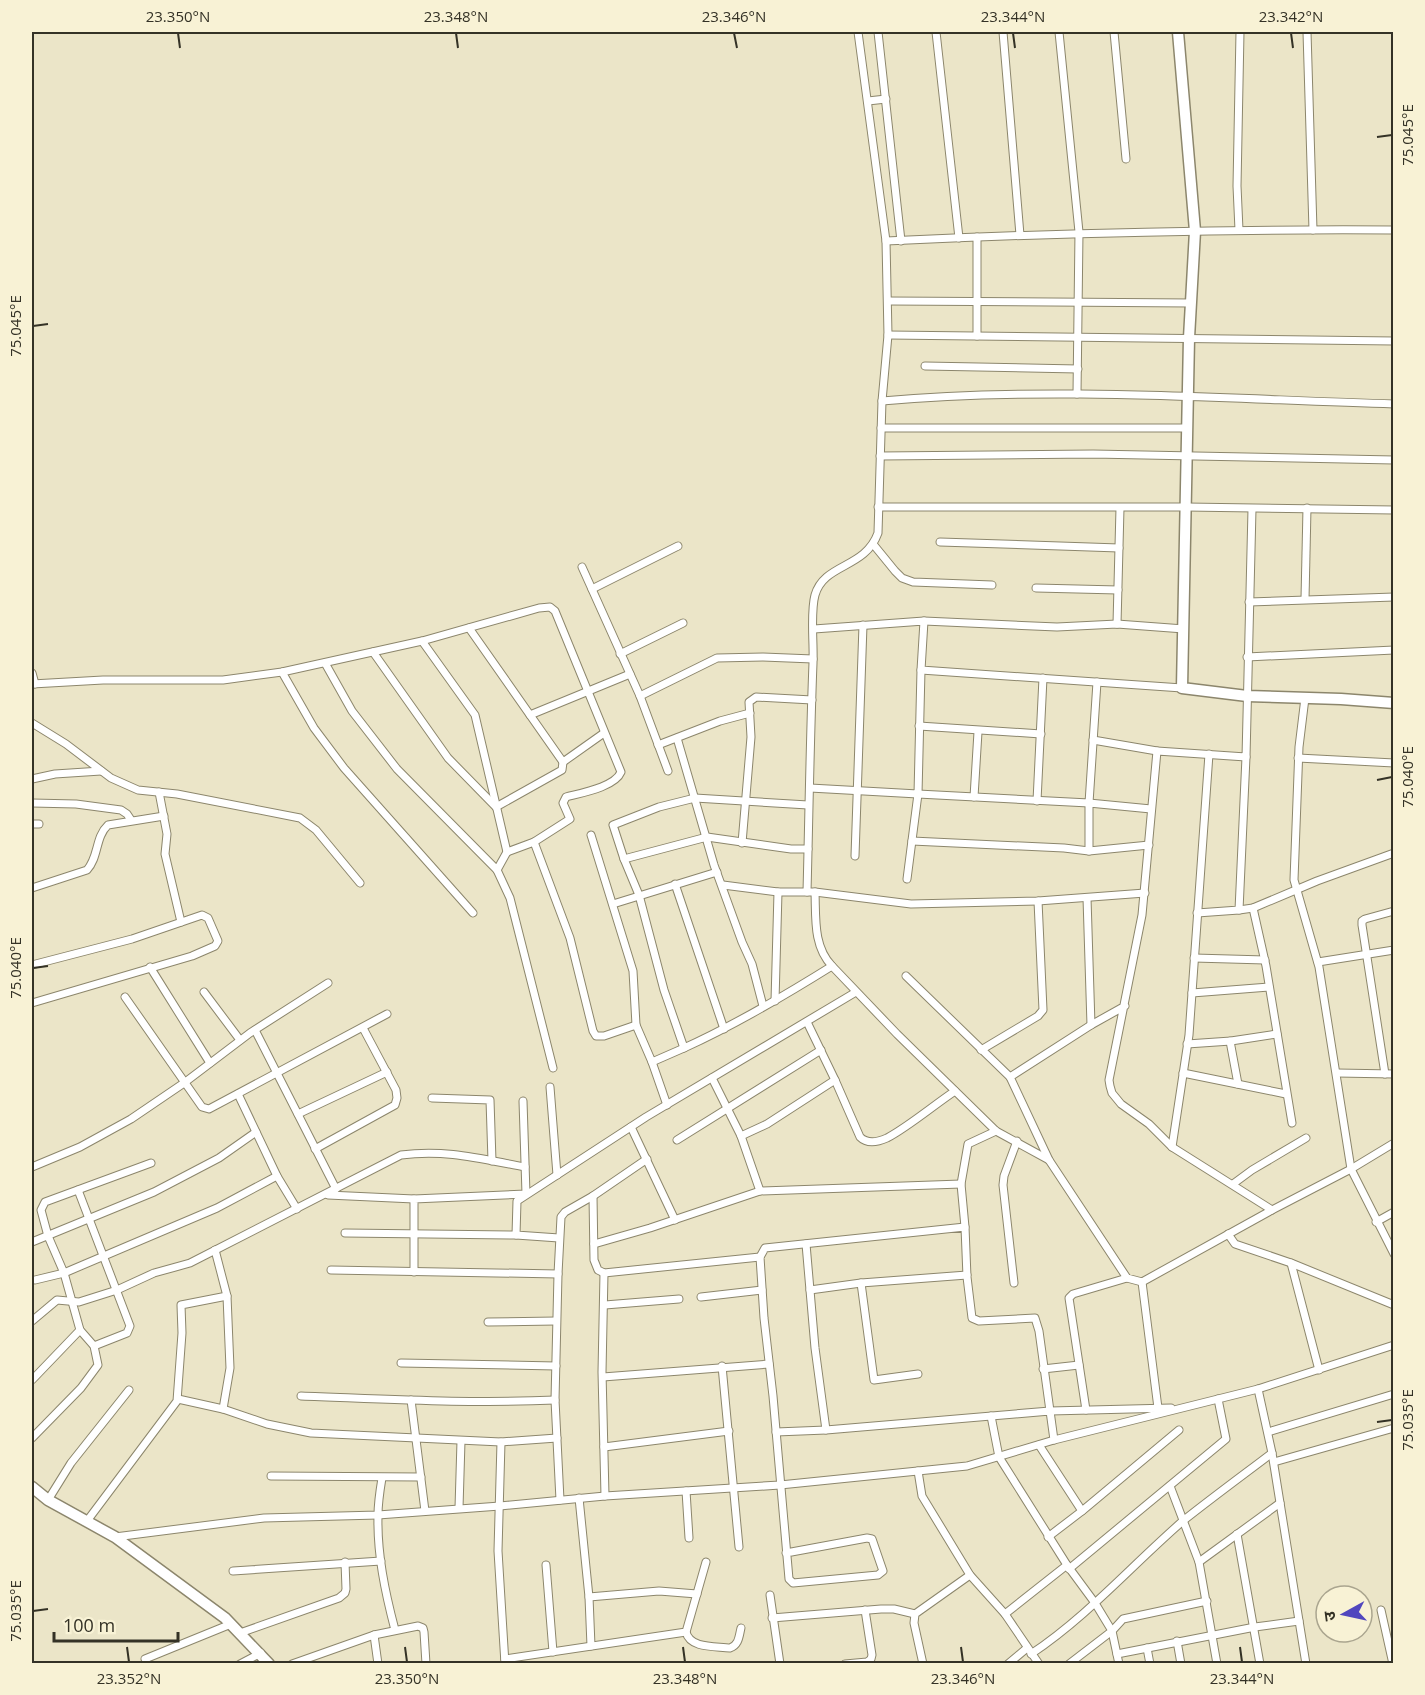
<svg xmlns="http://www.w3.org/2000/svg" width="1425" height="1695" font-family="'Open Sans','Noto Sans Devanagari',sans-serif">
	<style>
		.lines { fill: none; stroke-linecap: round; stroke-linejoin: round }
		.street-casing { stroke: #8c866c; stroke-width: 9 }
		.secondary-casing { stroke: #8c866c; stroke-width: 13 }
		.street { stroke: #fff; stroke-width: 7 }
		.secondary { stroke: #fff; stroke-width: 10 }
		.ticks { fill: none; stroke: #343226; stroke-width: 2 }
		.neatline { fill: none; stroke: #343226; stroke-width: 2 }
		.ticks-label { font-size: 15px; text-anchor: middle; fill: #343226 }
	</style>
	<rect width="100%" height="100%" fill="#ebe5c8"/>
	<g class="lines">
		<g class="street-casing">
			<g id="street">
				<polyline points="878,32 901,241"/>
				<polyline points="936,32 959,238"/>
				<polyline points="1003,32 1020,235"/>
				<polyline points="1059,32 1079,232 1077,394"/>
				<polyline points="1114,32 1126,159"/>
				<polyline points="1307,32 1313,230"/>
				<polyline points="868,101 886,99"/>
				<polyline points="1239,230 1237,186 1240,32"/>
				<polyline points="977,237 977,336"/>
				<path d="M886 241C1055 233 1224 229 1394 230"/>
				<polyline points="888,301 1191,303"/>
				<polyline points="888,335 1394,341"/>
				<polyline points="925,366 1078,369"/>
				<path d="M882 401C1052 386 1223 399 1394 404"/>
				<polyline points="881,428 1187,428"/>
				<polyline points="880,456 1093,454 1394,460"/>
				<polyline points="878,507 1186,507 1394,510"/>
				<polyline points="940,542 1119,548"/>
				<polyline points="873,544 895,571 902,578 913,582 992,585"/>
				<polyline points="582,567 640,696 668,771"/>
				<polyline points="1036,588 1118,590"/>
				<polyline points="592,589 678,546"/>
				<polyline points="1305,599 1307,508"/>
				<polyline points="1249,602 1394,597"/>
				<polyline points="924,621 1057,627 1117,624 1184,629"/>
				<polyline points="1117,624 1120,508"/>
				<polyline points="469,628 563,762 604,733"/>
				<polyline points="814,629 924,621 921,670 1182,688"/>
				<path d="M422 641 539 608 550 607 555 611 621 772C615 787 581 793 566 797L563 803 570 819 534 842"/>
				<polyline points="373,652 448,758 496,807 562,770 563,762"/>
				<polyline points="620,654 683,623"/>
				<polyline points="1247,657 1394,650"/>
				<polyline points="325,663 352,711 397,769 497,870 507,852"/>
				<polyline points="282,672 314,728 344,768 473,913"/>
				<polyline points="32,673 35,684"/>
				<polyline points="32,684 103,680 223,680 282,672 422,641 475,715 507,852 534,842 570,938 593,1031 596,1036 604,1036 636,1025 652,1062 684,1048"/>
				<polyline points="640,696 717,658 763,657 813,659"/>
				<polyline points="1305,698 1299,747 1294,880 1319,967 1351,1169 1394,1254"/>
				<polyline points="530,715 630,674"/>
				<polyline points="32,723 66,744 111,778 138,790 177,794 300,818 316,830 360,883"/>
				<polyline points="919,726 1041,734"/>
				<polyline points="677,738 714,865 742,942 752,964 763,1006"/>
				<polyline points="1093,740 1157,751"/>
				<polyline points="658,745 720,721 750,713"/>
				<polyline points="1298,758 1394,763"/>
				<polyline points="32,779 55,774 101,771"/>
				<polyline points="810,788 918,794 921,670"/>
				<polyline points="159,792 167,834 165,854 181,922"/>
				<polyline points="974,797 978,732"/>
				<polyline points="1037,801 1043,678"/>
				<polyline points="32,803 76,804 121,810 127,814 131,820"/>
				<path d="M808 805 695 798 659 807 613 825 624 859 639 895 664 990 684 1048C735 1025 784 996 832 966L897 1034 996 1131 1049 1160"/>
				<polyline points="32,824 39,824"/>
				<polyline points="591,835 633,971 636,1025"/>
				<polyline points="912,841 1064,848 1089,851 1149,845"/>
				<polyline points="742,843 751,737 749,702 756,697 812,700"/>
				<polyline points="1089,851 1089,803 1151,809"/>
				<polyline points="855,856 863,625"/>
				<polyline points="624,859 707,837 791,849 808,849"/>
				<polyline points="497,870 510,898 553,1068"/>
				<polyline points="907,879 918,794 1089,803 1097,682"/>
				<polyline points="675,884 724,1029"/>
				<polyline points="723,885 778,892 815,892 911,904 1038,901 1145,893"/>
				<path d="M32 888 87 870C99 857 95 837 108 825L164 816"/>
				<path d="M807 892C809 816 810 740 813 663 814 644 810 613 815 595 824 563 865 569 878 533L882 401 888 335 886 241 858 32"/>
				<path d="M815 892C816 918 813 946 832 966"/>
				<polyline points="1087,898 1091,1025"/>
				<polyline points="613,904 717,872"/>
				<polyline points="1253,908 1266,966 1292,1123"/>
				<polyline points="1239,910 1253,908 1317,881 1394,853"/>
				<polyline points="1197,913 1239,910 1246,757"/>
				<polyline points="1194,958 1265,960"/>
				<polyline points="1318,962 1394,950"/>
				<polyline points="32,965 132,939 202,915 208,918 218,941 215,946 192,956 32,1003"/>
				<polyline points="150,967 210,1063"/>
				<polyline points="906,976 1010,1077"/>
				<polyline points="204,992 240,1040"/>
				<polyline points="1192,993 1269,987"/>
				<polyline points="125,997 202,1107 209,1109 387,1014"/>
				<polyline points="775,1001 778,892"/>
				<polyline points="1125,1006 1091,1025 1010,1077 1049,1160 1127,1278 1142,1282 1272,1210 1172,1147 1149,1124 1121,1104 1112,1093 1110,1086 1109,1080 1142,915 1157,751 1246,757 1252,509"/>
				<path d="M807 1022 835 1080 860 1137C867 1144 878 1142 887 1138 908 1127 934 1105 955 1091"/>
				<polyline points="255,1030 336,1189"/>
				<polyline points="1230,1041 1238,1084"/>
				<polyline points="1187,1044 1231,1041 1277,1034"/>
				<polyline points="981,1050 1038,1016 1043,1010 1038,901"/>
				<polyline points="652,1062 667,1105"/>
				<polyline points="1183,1073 1286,1094"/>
				<polyline points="1337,1073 1394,1074"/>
				<polyline points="1385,1074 1362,925 1362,921 1365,919 1394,911"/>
				<polyline points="712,1078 741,1136 760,1191"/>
				<polyline points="550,1087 557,1175"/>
				<polyline points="238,1094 277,1176 297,1209"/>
				<polyline points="432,1098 490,1100 492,1161"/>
				<polyline points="298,1114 387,1072"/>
				<polyline points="631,1127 675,1220"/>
				<polyline points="741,1136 767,1124 835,1080"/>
				<polyline points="677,1140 821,1050"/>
				<polyline points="1172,1147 1189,1035 1209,754"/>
				<polyline points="315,1149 395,1105 397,1098 396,1090 363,1028"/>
				<polyline points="32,1167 80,1147 131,1119 184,1083 250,1033 328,983"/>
				<polyline points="1233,1184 1252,1170 1306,1138"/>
				<polyline points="78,1190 130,1326 127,1333 94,1346"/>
				<polyline points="328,1195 414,1199"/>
				<polyline points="593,1196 594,1260 598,1270 604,1273 760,1257"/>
				<polyline points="1272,1210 1351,1169 1394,1143"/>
				<polyline points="1376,1222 1394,1212"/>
				<polyline points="965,1227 961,1184 968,1144 996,1131"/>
				<polyline points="345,1233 516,1235"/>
				<polyline points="1228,1234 1235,1244 1291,1263 1394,1305"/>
				<polyline points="559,1238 516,1235 517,1201 646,1117 856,992"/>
				<polyline points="32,1242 154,1192 219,1158 256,1132"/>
				<polyline points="594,1244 650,1228 760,1191 961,1184"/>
				<polyline points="215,1250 227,1296 230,1368 223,1409"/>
				<polyline points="1291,1263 1319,1370"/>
				<polyline points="331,1270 558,1274"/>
				<polyline points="414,1272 414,1199 526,1194 523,1101"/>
				<polyline points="604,1273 602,1372 605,1496"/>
				<polyline points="35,1280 64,1273 217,1208 277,1176"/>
				<polyline points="1142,1282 1158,1408"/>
				<polyline points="861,1283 874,1380 918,1374"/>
				<polyline points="1014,1283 1003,1185 1004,1176 1017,1141"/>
				<polyline points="810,1290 861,1283 967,1275"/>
				<polyline points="701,1297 762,1290"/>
				<polyline points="605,1305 679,1299"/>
				<path d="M32 1321 57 1300 79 1302 117 1290 154 1273 190 1263 401 1155C446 1149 481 1159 525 1167"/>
				<polyline points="488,1322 556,1321"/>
				<polyline points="401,1363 556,1366"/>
				<polyline points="722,1366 739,1547"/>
				<polyline points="1043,1369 1079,1365"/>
				<polyline points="603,1377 769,1364"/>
				<polyline points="32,1380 80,1330"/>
				<polyline points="1258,1389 1272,1453 1306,1664"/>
				<path d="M301 1396C386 1399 471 1404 555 1400"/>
				<polyline points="178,1399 223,1409 267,1424 311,1433 501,1442 557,1438"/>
				<polyline points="411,1400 425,1511"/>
				<polyline points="1086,1410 1069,1298 1073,1294 1127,1278"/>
				<polyline points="991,1416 999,1457 1067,1565 1005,1614 1039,1664"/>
				<polyline points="826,1430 1050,1411 1054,1440"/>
				<polyline points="776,1432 826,1430 815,1348 806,1244"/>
				<polyline points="1268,1432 1394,1394"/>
				<polyline points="32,1438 81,1388 98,1365 94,1346 80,1330 64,1273 48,1236 41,1210 45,1202 151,1163"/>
				<polyline points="501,1442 498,1551 505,1664"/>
				<polyline points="1039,1445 1082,1511"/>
				<polyline points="604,1447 729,1431"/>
				<polyline points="1274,1462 1394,1428"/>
				<polyline points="918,1471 922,1496 970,1575 1005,1614"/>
				<polyline points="271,1476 421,1477"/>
				<path d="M382 1478C380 1490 378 1503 378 1515 377 1554 385 1592 395 1630"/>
				<polyline points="1170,1486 1199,1562"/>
				<polyline points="686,1491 689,1538"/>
				<polyline points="579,1498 589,1597 591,1646"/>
				<polyline points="48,1500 71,1463 129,1390"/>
				<polyline points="560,1500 555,1400 558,1274 561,1217 565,1212 593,1196 647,1159"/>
				<polyline points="459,1508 461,1441"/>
				<polyline points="87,1521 177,1401 182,1333 181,1305 227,1296"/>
				<polyline points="1237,1534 1260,1664"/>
				<polyline points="115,1537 264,1518 378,1515 500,1506 605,1496 780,1485 967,1466 1054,1440 1258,1389 1394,1345"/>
				<polyline points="1048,1537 1082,1511 1179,1430"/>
				<polyline points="786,1553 867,1538 872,1539 883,1571 878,1575 793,1583 789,1579 773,1396 764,1318 760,1257 765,1248 965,1227 967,1277 972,1318 979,1321 1035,1318 1039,1331 1050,1411 1171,1408"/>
				<polyline points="546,1565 553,1652"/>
				<polyline points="1067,1565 1095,1603 1112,1631 1069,1664"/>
				<polyline points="1069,1569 1226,1439 1218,1399"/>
				<polyline points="233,1571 381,1561"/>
				<polyline points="770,1595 780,1664"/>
				<polyline points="589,1597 659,1591 697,1594"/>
				<polyline points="1381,1610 1393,1664"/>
				<polyline points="772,1618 881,1609 894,1609 915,1614"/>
				<path d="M686 1632C690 1649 716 1646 730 1648 739 1645 739 1636 741 1628"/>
				<polyline points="240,1633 339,1598 345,1593 346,1589 345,1562"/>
				<polyline points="374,1635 378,1664"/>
				<polyline points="1177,1641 1181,1664"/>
				<polyline points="1147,1648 1150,1664"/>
				<path d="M1031 1654C1088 1616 1133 1564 1184 1520 1213 1497 1243 1475 1272 1453"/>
				<polyline points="1117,1654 1255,1627 1299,1621"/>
				<polyline points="145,1659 231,1624"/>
				<polyline points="505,1659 686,1632 706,1562"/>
				<polyline points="240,1664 261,1653"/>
				<polyline points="292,1664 374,1635 418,1626 423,1628 424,1632 426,1664"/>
				<polyline points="845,1664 867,1662 871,1659 872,1655 865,1610"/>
				<polyline points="923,1664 914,1623 915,1614 970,1575"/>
				<polyline points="1008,1664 1027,1648"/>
				<polyline points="1119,1664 1112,1631 1123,1619 1207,1601"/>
				<polyline points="1217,1664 1199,1562 1280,1503"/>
			</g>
		</g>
		<g class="secondary-casing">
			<g id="secondary">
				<polyline points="1178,32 1195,231 1189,338 1182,688 1247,696 1341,699 1394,703"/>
				<polyline points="32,1487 48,1500 115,1537 225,1618 269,1664"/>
			</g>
		</g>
		<use href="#street" class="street"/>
		<use href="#secondary" class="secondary"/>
	</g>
	<path class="ticks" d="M178 33 180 48M456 33 458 48M734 33 737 48M1013 33 1015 48M1291 33 1293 48M1377 137 1392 135M33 326 48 324M1377 780 1392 777M33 968 48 966M1377 1422 1392 1420M33 1611 48 1609M127 1647 129 1662M405 1647 407 1662M683 1647 685 1662M961 1647 963 1662M1240 1647 1242 1662"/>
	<rect width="1425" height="1695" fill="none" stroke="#f8f2d5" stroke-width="66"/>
	<g transform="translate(1344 1614) rotate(262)"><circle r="28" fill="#f8f2d5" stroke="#aaa58f" stroke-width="1.5"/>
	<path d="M0-4.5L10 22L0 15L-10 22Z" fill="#5147be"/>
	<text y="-9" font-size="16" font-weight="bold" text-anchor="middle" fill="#343226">उ</text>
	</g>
	<path d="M54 1632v9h124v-9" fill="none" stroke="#343226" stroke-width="3"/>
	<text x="63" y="1632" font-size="18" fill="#343226" stroke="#f8f2d5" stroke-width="4.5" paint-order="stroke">100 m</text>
	<rect x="33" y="33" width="1359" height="1629" class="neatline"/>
	<g class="ticks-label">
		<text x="178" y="22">23.350°N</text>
		<text x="456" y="22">23.348°N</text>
		<text x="734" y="22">23.346°N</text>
		<text x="1013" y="22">23.344°N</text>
		<text x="1291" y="22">23.342°N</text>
		<text transform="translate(1408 135) rotate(-90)" y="5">75.045°E</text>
		<text transform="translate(16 326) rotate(-90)" y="5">75.045°E</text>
		<text transform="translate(1408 777) rotate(-90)" y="5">75.040°E</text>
		<text transform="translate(16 968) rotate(-90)" y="5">75.040°E</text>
		<text transform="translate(1408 1420) rotate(-90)" y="5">75.035°E</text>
		<text transform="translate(16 1611) rotate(-90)" y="5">75.035°E</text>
		<text x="129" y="1684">23.352°N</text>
		<text x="407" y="1684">23.350°N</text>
		<text x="685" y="1684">23.348°N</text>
		<text x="963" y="1684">23.346°N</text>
		<text x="1242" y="1684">23.344°N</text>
	</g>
</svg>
